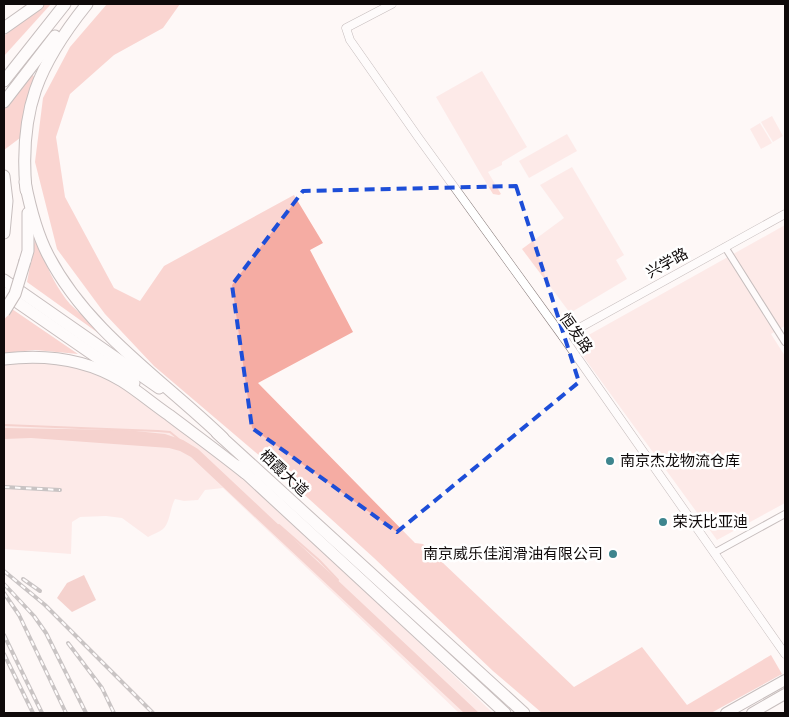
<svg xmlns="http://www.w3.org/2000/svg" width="789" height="717" font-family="'Fira Sans','Noto Sans SC',sans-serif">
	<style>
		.green { fill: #fcdad6 }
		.forest { fill: #f5aca3 }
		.water { fill: #eca49b }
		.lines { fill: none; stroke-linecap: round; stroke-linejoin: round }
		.stream { stroke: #eca49b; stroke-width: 2 }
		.minor-casing { stroke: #847776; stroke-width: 8 }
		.tertiary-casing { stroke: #847776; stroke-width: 9 }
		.primary-casing { stroke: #847776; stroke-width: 12 }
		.trunk-casing { stroke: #847776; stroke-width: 13 }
		.motorway-casing { stroke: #847776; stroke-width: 13 }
		.minor { stroke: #fff; stroke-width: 6 }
		.tertiary { stroke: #fff; stroke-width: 8 }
		.primary { stroke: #fff; stroke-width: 10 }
		.trunk { stroke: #fff; stroke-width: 11 }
		.motorway { stroke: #fff; stroke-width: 11 }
		.rail-casing { stroke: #8b8585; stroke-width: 4 }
		.rail { stroke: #fff; stroke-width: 2; stroke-dasharray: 5.5; stroke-linecap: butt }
		.motorway-bridge-casing { stroke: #847776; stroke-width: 13; stroke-linecap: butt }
		.motorway-bridge { stroke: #fff; stroke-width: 11 }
		.marked { fill: none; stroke: #1d4ed8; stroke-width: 4; stroke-dasharray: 10 6; stroke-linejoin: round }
		.poi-dot { fill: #3e858e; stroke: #fff; stroke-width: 2 }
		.labels { text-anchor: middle; stroke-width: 5; stroke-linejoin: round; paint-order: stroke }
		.street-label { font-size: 15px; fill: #0f0a0a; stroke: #fff }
		.poi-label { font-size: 15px; fill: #0f0a0a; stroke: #fff; text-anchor: start }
	</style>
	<rect width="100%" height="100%" fill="#fef8f7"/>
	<g class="green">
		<polygon points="482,71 527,147 502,162 502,165 488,172 501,194 499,195 493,194 482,176 436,97"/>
		<polygon points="772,116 783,136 773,142 761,122"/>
		<polygon points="760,123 772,143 761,149 750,129"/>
		<polygon points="567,134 577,151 529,178 519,161"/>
		<polygon points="572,167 624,255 616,260 627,279 570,313 522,249 564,218 540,185"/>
		<polygon points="785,225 785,326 771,334 785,356 785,503 717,540 577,348 576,342"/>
		<path d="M32 361 76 367 109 380 125 389 252 483 493 713H459L223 488 205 490 198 500 184 501 175 499C170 508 170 523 163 529 160 532 153 534 148 537L122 518 106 516 80 517 72 522 71 554 4 549V365Z"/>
	</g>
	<g class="forest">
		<polygon points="42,4 51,4 4,56 4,36"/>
		<polygon points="107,4 180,4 163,28 114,55 70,94 56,137 65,197 114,288 140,301 164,266 294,195 323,243 310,250 353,332 258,383 415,543 423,544 574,687 642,647 687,705 771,655 782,674 711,713 542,713 493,671 374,558 287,479 154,366 105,314 57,249 35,162 43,98 70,47"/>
		<polygon points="32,73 35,79 26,103 20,138 4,150 4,110 23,83"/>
		<path d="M36 234C43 259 53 284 70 304 80 314 91 323 102 333L101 335 27 282Z"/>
		<polygon points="12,309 78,354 35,350 4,353 4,320"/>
	</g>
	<g class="water">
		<polygon points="4,428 126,430 165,434 183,440 198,449 479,713 464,713 191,457 180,451 169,448 31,438 4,439"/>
		<polygon points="84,575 96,600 72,612 57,598 67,583"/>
	</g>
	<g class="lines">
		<g class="stream">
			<polyline points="4,425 158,431 170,432 181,441"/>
			<polyline points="279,525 319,560 338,580"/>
		</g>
		<g class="minor-casing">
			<g id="minor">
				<polyline points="725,247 785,342"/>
				<polyline points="714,553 785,514"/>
			</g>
		</g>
		<g class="tertiary-casing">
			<g id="tertiary">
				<polyline points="392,4 346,28 350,40 418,137 563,337 785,654"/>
				<polyline points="563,337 785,214"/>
			</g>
		</g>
		<g class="primary-casing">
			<g id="primary">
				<polyline points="726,713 785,680"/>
				<polyline points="752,713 785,694"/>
			</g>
		</g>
		<g class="trunk-casing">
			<g id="trunk">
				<polyline points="4,280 159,388"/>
				<polyline points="4,293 134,383"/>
				<polyline points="217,433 524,713"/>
				<polyline points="238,466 505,713"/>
			</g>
		</g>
		<g class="motorway-casing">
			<g id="motorway">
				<polyline points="4,28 38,4"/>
				<polyline points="4,81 65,4"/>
				<polyline points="4,102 55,36"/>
				<polyline points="4,176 7,201 4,233"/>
				<path d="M25 182C30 207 36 232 48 255 87 331 163 380 223 438"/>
				<path d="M26 190C19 110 38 65 87 4"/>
				<polyline points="25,261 28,251 28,213"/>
				<path d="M4 359C45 354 86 359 122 381 138 391 153 404 169 415 194 434 220 453 245 473"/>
			</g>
		</g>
		<use href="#minor" class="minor"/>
		<use href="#tertiary" class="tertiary"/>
		<use href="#primary" class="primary"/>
		<use href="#trunk" class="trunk"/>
		<use href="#motorway" class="motorway"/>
		<g class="rail-casing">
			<g id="rail">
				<polyline points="4,487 60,490"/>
				<polyline points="4,571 45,605 153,713"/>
				<polyline points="23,579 40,591"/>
				<polyline points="4,584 34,616 46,633 86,713"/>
				<polyline points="4,593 19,615 66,713"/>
				<polyline points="4,635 42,713"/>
				<polyline points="68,643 102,688 114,713"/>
				<polyline points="4,654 33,713"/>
			</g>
		</g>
		<use href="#rail" class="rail"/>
		<g class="motorway-bridge-casing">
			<polyline id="motorway-bridge" points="4,312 15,294 25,261"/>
		</g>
		<use href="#motorway-bridge" class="motorway-bridge"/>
	</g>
	<path d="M0 0H789V717H0ZM516 186 579 382 397 532 252 428 232 285 303 191Z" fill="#fef8f7" fill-opacity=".55" fill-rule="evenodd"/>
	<path class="marked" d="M516 186 579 382 397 532 252 428 232 285 303 191Z"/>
	<g class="poi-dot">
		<circle cx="610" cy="461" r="5"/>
		<circle cx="663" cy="522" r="5"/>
		<circle cx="613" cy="554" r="5"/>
	</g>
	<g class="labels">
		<g class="street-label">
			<text transform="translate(667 263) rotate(-29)" y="5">兴学路</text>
			<text transform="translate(576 333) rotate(55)" y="5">恒发路</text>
			<text transform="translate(284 473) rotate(43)" y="5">栖霞大道</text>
		</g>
		<g class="poi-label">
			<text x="620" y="466">南京杰龙物流仓库</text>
			<text x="673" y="527">荣沃比亚迪</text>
			<text x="603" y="559" text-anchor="end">南京威乐佳润滑油有限公司</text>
		</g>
	</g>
	<rect width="789" height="717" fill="none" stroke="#0f0a0a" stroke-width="10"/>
</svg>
